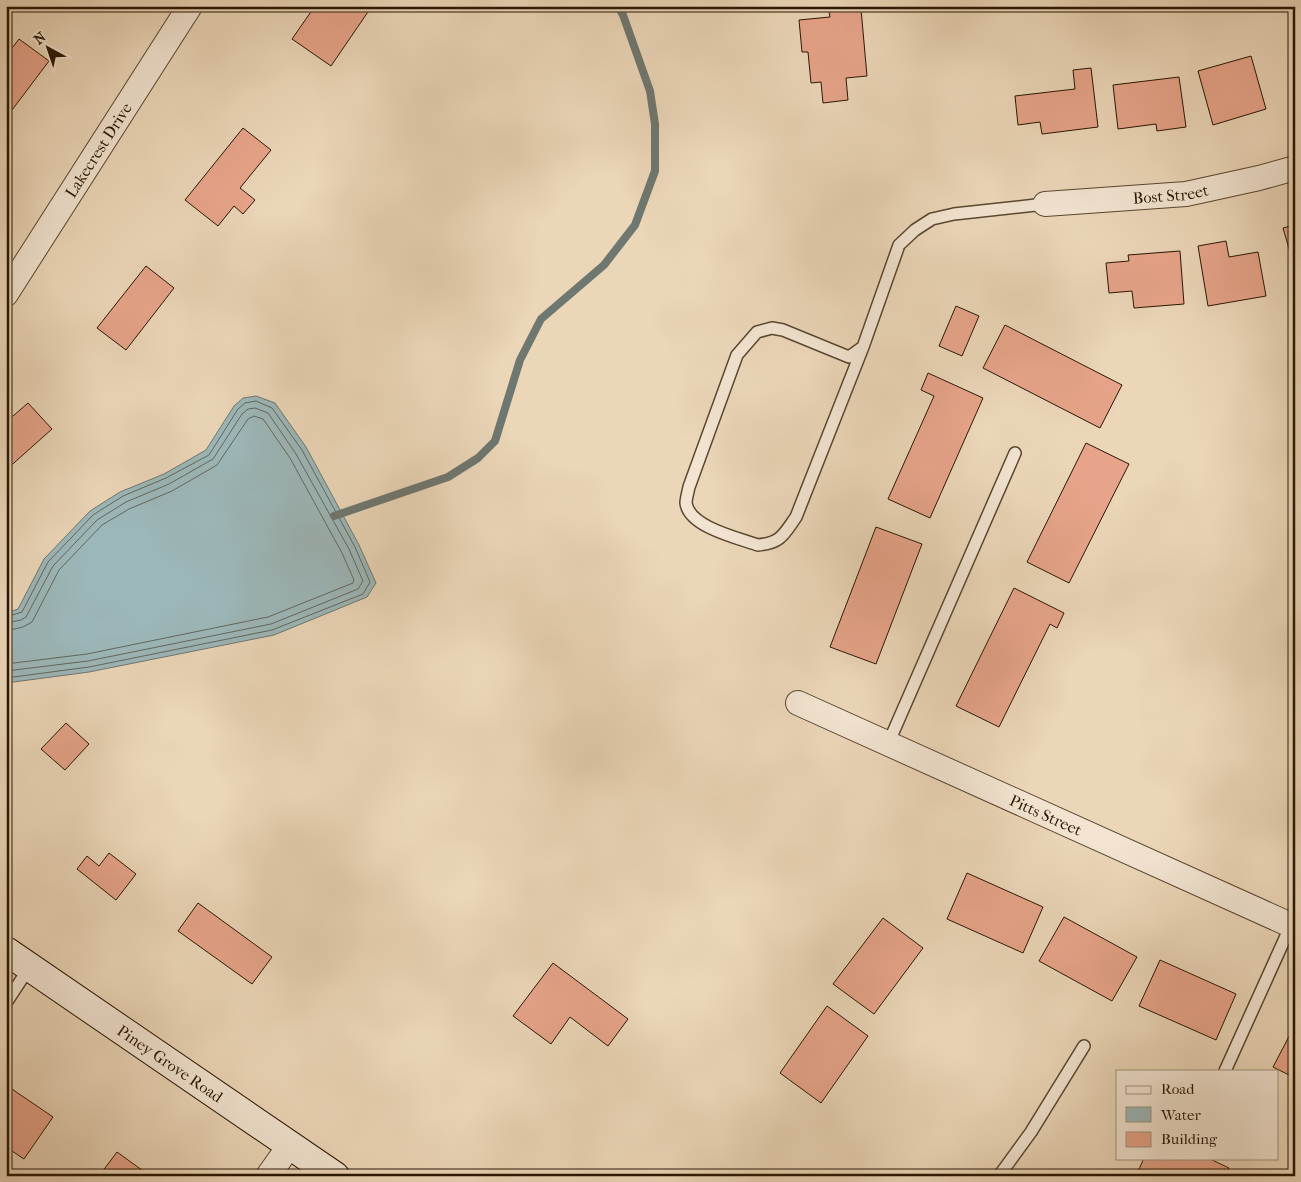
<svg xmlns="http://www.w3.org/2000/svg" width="1301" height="1182" font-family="'IM FELL French Canon',serif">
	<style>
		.water { fill: #9cb7b9; stroke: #6e7770 }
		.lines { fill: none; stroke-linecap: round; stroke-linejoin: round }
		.shore { stroke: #62675e; stroke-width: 1 }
		.stream { stroke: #6e7770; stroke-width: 8 }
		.building { fill: #e7a48a; stroke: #291702 }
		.lane-casing { stroke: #5a4730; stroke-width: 14 }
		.street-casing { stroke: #5a4730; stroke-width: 26 }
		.secondary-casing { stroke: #291702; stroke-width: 30 }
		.lane { stroke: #f2e4d1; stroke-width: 11 }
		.street { stroke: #f2e4d1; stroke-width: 24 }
		.secondary { stroke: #f2e4d1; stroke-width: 28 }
		.labels { text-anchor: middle; stroke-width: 4; stroke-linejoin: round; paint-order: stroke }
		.street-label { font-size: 16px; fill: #291702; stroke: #f2e4d1 }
	</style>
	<rect width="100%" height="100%" fill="#ebd6b8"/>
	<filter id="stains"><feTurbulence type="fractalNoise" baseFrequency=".004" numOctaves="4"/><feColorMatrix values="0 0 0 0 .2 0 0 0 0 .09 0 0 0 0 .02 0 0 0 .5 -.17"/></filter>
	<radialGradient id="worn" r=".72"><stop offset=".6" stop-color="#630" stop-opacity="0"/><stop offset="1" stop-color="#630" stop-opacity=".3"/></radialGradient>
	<polygon class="water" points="256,396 275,403 306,447 359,545 376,583 367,597 274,635 89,672 6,683 6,613 18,609 44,559 90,511 120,492 164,474 206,450 234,406 243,398"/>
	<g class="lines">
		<g class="shore">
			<polyline points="6,617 22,612 48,562 93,515 123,496 166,478 209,455 238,409 245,403 256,401 272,408 302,450 355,547 370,582 363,594 272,630 89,667 6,678"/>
			<polyline points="6,623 21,620 26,617 53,566 97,520 126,502 169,484 213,459 242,414 248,409 255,408 268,413 296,454 349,549 363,581 358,589 271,624 88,661 6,671"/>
			<polyline points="6,631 23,627 32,622 59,570 102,525 129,509 172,491 217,465 248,419 254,416 263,419 290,458 342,553 354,580 353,583 268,617 87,654 6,664"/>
		</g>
		<polyline class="stream" points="334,516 448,477 478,458 495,441 520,360 541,319 604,265 635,225 655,171 655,124 650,91 623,15 618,6"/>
	</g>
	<g class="building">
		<polygon points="315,6 372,6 331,66 292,39"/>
		<polygon points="861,9 867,76 846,78 848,100 823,103 821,82 811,83 808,52 802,52 799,20 830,17 829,12"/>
		<polygon points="19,39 49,61 6,118 6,56"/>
		<polygon points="1251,56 1266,109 1213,125 1198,71"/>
		<polygon points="1091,68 1098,127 1042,134 1040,122 1018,125 1015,96 1075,89 1073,70"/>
		<polygon points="1179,77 1186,127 1157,131 1156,124 1118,129 1113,85"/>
		<polygon points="243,128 271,150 240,188 255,200 243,214 234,206 218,226 185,200"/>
		<polygon points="1295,225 1295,269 1283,228"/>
		<polygon points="1226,241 1229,257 1258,252 1266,296 1208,306 1198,246"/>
		<polygon points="1180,251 1184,304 1134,308 1132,291 1109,293 1106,263 1129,261 1128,255"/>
		<polygon points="146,266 174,288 126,350 97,328"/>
		<polygon points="956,306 979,316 962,356 939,346"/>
		<polygon points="1005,325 1122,385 1100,428 983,368"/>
		<polygon points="928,373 983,398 930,518 888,499 934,396 921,390"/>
		<polygon points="28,403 52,429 6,470 6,422"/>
		<polygon points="1086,443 1129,464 1069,583 1027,562"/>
		<polygon points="876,527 922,544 876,664 830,647"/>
		<polygon points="1014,588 1064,613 1057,628 1050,624 999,727 956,706"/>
		<polygon points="66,723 89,744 65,770 41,749"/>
		<polygon points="109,853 136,874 116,900 77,869 87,856 99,866"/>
		<polygon points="967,873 1043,907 1023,953 947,919"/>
		<polygon points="198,903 272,957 252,984 178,931"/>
		<polygon points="1064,917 1137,957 1112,1001 1039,961"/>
		<polygon points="883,918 923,948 874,1014 833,984"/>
		<polygon points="1160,960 1236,994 1216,1040 1139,1006"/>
		<polygon points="553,963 628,1019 608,1046 570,1017 551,1044 513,1016"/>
		<polygon points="827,1006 868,1036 821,1103 780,1073"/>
		<polygon points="1295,1025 1295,1078 1273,1067"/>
		<polygon points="6,1085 53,1117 24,1159 6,1147"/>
		<polygon points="117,1152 146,1173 144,1176 99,1176"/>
		<polygon points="1144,1158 1208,1158 1229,1168 1225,1176 1136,1176"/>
	</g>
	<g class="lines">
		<g class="lane-casing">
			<g id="lane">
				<path d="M863 347 796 517C784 534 781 543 758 545 738 538 689 527 686 503 686 499 688 492 689 487L737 355 757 332 772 328 783 330 849 357 863 347 899 245 915 230 932 219 954 214 1045 204"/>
				<polyline points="888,744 1015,453"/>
				<polyline points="6,1003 29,968"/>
				<polyline points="1225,1071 1291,925"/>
				<polyline points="999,1176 1031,1132 1084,1046"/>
			</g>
		</g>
		<g class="street-casing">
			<g id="street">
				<path id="s1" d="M1045 204 1186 194 1259 178 1295 168"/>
				<path id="s2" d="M6 294 190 6"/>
				<path id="s3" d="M798 703 1295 927"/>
				<polyline points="268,1176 290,1145"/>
			</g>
		</g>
		<g class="secondary-casing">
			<g id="secondary">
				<path id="s4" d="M6 951 335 1176"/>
			</g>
		</g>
		<use href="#lane" class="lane"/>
		<use href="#street" class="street"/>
		<use href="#secondary" class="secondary"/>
	</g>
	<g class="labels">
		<g class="street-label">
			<text dy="6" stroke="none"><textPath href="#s2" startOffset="171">Lakecrest Drive</textPath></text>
			<text dy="6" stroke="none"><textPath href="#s1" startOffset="126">Bost Street</textPath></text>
			<text dy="6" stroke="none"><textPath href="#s3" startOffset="272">Pitts Street</textPath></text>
			<text dy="6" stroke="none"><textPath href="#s4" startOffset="199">Piney Grove Road</textPath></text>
		</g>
	</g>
	<rect width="1301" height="1182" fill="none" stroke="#ebd6b8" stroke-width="25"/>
	<rect x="8" y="8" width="1286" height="1167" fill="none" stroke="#291702" stroke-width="2.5"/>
	<rect x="12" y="12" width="1276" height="1157" fill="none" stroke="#291702"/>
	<rect x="1116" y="1070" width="162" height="90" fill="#f2e4d1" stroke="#a2927e"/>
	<rect x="1126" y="1086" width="25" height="8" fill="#f2e4d1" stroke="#a2927e"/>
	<text x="1161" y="1094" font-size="15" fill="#291702">Road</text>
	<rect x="1126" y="1107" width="25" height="15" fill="#9cb7b9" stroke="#a2927e"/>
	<text x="1161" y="1120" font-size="15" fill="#291702">Water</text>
	<rect x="1126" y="1132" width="25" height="15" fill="#e7a48a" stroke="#a2927e"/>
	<text x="1161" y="1144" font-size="15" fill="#291702">Building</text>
	<g transform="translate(48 48) rotate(320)" stroke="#f2e4d1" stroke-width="4" paint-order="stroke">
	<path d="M0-4L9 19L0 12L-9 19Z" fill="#291702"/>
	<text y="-8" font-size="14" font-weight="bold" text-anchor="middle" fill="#291702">N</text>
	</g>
	<rect width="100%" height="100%" filter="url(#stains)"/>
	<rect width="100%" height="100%" fill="url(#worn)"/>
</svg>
